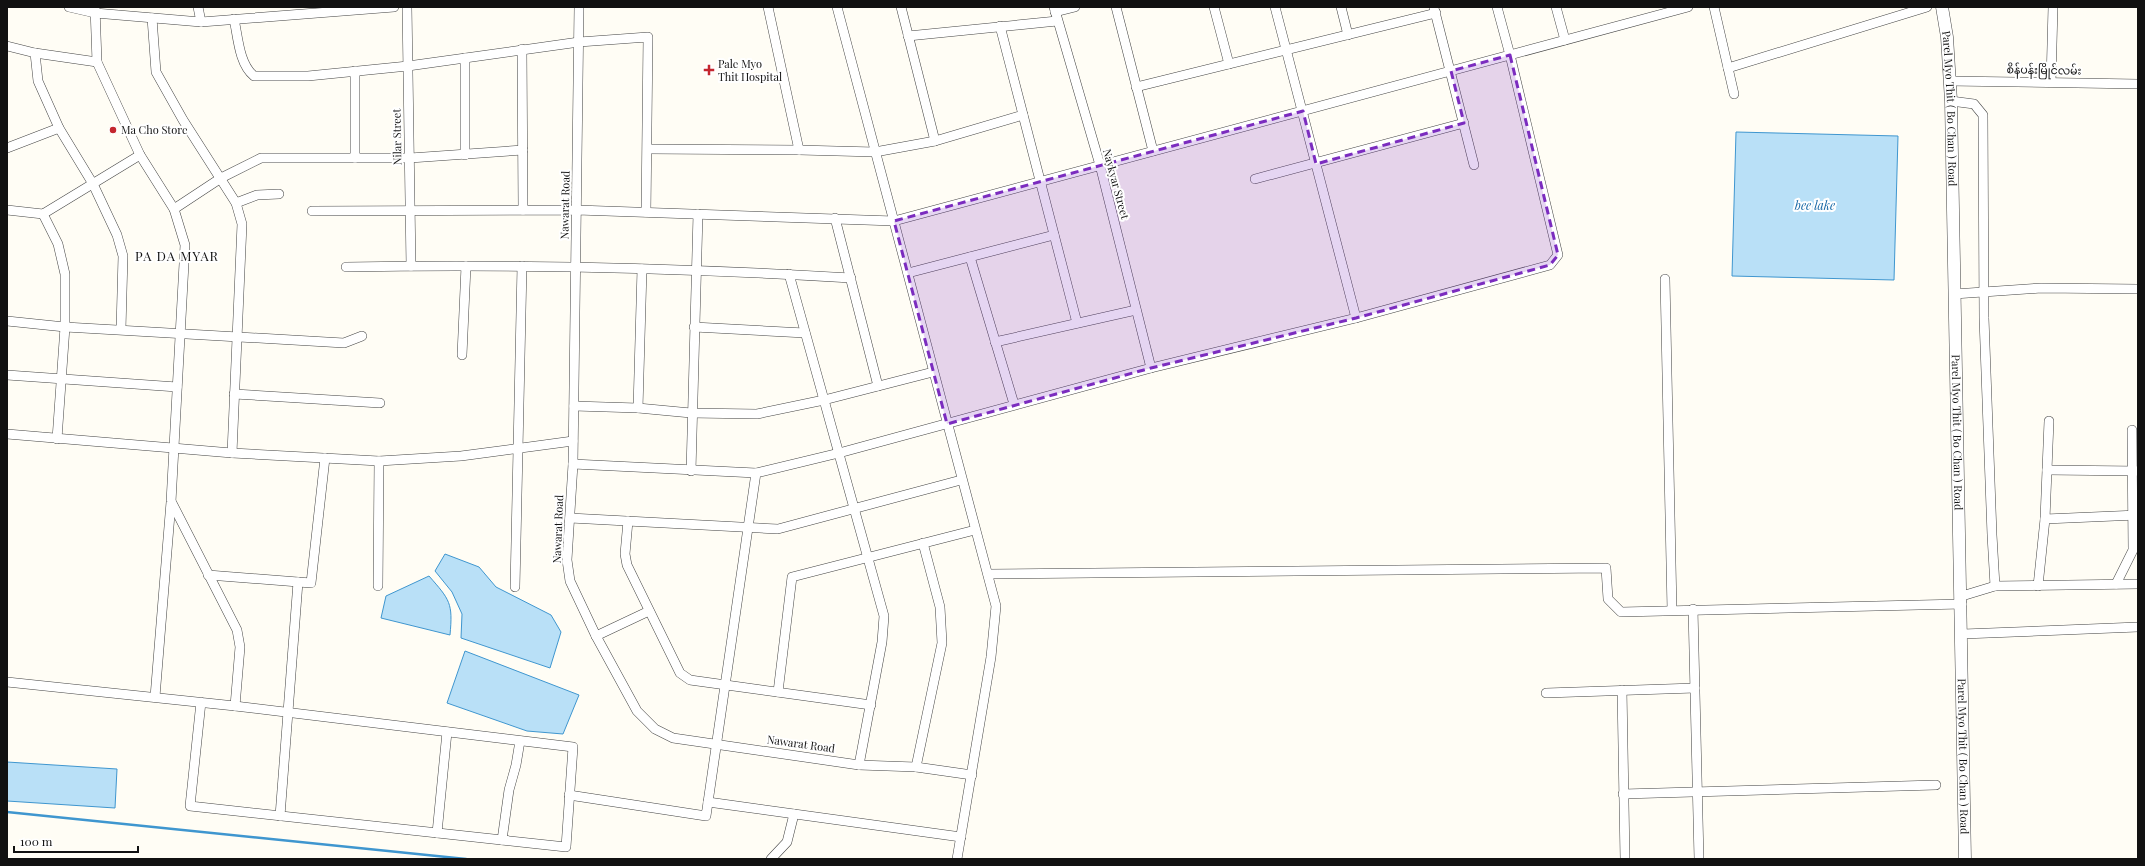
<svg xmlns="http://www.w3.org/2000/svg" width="2145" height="866" font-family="'Playfair Display','Noto Sans Myanmar',serif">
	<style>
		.water { fill: #b9e0f7; stroke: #3f96cf }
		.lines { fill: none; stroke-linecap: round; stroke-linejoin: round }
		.stream { stroke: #3f96cf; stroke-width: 2.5 }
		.minor-casing { stroke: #444; stroke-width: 10 }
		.tertiary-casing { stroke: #444; stroke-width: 13 }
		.minor { stroke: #fff; stroke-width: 9 }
		.tertiary { stroke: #fff; stroke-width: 12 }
		.marked { fill: #7b2cbf; fill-opacity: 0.2; stroke: #7b2cbf; stroke-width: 3; stroke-dasharray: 8 5; stroke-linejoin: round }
		.poi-dot { fill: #c4262e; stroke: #fff; stroke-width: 1.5 }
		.labels { text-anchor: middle; stroke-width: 4; stroke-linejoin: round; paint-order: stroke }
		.poi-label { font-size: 11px; fill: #111; stroke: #fff; text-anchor: start }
		.street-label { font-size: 11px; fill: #111; stroke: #fff }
		.water-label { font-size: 12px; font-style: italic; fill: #1768a6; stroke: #fff }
		.quarter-label { font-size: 13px; letter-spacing: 1px; fill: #111; stroke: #fff }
	</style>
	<rect width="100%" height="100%" fill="#fffdf5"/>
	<g class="water">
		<polygon points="1736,132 1898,136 1894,280 1732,276"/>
		<polygon points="445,554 479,567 496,587 551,615 561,632 550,668 461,638 462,614 452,592 435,571"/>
		<path d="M429 576C450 600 453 603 450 635L381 618 386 596Z"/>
		<polygon points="465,651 579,695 563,734 527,731 447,703"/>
		<polygon points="7,762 117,769 115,808 7,801"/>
	</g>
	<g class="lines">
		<polyline class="stream" points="7,812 466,859"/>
		<g class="minor-casing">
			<g id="minor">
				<polyline points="69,7 95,13 201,22 394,7"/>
				<polyline points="95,7 97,62 140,155 174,209 185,245 171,502 155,697"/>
				<polyline points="198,7 201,22"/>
				<polyline points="407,7 411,266"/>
				<polyline points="579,7 573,464 567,560 570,581 596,636 637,711 655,729 673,738 859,765 916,767 972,775"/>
				<polyline points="768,7 799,150"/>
				<polyline points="837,7 996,606 991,657 957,859"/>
				<polyline points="901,7 935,141"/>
				<polyline points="1054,7 1100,165 1151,368"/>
				<polyline points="1116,7 1153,151"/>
				<polyline points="1214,7 1229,64"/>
				<polyline points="1275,7 1356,318"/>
				<polyline points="1341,7 1348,35"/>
				<polyline points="1556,7 1565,40"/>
				<polyline points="1714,7 1734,94"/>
				<polyline points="1434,8 1474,165"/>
				<polyline points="1055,12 1075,7"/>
				<polyline points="152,18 156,72 183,120 236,203 242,224 232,453"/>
				<path d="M234 19C238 37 239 64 254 76H308L408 66 579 42 648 37 646 212"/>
				<polyline points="1000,26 1077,323"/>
				<polyline points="908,36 1057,21"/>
				<polyline points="7,46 35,53 97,62"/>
				<polyline points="522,49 523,210"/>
				<polyline points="35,53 38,81 59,128 93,184 117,235 123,256 121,329"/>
				<polyline points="465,58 465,155"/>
				<polyline points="1728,68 1927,7"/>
				<polyline points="1950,81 2138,84"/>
				<polyline points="2051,82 2053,7"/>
				<polyline points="1136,87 1436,13"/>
				<polyline points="1951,101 1974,104 1983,115 1984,318 1992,535 1995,586"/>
				<polyline points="7,148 59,128"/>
				<polyline points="648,149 799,150 875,152 935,141 1023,115"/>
				<polyline points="355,158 355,71"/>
				<polyline points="1255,179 1464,123"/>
				<polyline points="236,203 257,195 279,194"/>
				<polyline points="174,209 221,178 261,158 410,158 523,150"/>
				<polyline points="7,210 43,214 140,155"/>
				<polyline points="312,211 577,210 894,221 1688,7"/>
				<polyline points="43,214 58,244 65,274 65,327 57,439"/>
				<polyline points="835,218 878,386"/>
				<polyline points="970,257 1014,404"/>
				<path d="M346 267C515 264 683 268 851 278"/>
				<polyline points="908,273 1054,235"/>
				<polyline points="789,274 884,616 882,642 859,765"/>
				<polyline points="1665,279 1672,610"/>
				<polyline points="1954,294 2041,288 2138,289"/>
				<polyline points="7,321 65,327 344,343 362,336"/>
				<polyline points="694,327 805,333"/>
				<polyline points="995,342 1136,310"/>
				<polyline points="462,355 466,266"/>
				<polyline points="7,375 177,387"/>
				<polyline points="234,394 380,403"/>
				<polyline points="574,406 638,408 691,413 757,414 824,400 933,372"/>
				<polyline points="638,408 642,269"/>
				<polyline points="7,434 232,453 379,461 461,456 573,441"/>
				<polyline points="573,464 756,473 839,453 1151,368 1356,318 1550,265 1558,255 1510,55 1497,7"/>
				<polyline points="2047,470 2138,471"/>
				<polyline points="691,471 698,214"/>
				<polyline points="172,503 237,630 240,647 235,706"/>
				<polyline points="570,518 778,529 961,480"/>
				<polyline points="2045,519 2138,515"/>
				<polyline points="628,521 625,554 627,565 680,673 690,680 871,705"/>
				<polyline points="988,574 1606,568 1608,599 1621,612 1962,604"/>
				<polyline points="208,575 311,583 325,458"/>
				<polyline points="2116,584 2133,550 2132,430"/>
				<polyline points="378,586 379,461"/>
				<polyline points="2038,586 2045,519 2049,421"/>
				<polyline points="515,587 522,266"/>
				<polyline points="1962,596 1995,586 2138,584"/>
				<polyline points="1693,609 1699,859"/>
				<polyline points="1963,634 2138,627"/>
				<polyline points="596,636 649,611"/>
				<polyline points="7,682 235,706 573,747 566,847 190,806 201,702"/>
				<polyline points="1622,690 1625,859"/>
				<polyline points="778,692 792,577 975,530"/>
				<polyline points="1546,693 1695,688"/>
				<polyline points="916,767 942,643 940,607 923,543"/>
				<polyline points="1623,794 1936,785"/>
				<polyline points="569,795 706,816 756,473"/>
				<polyline points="708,802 961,837"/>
				<polyline points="280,816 298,582"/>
				<polyline points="437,833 447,732"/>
				<polyline points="502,840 509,790 516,765 520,741"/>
				<polyline points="771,859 787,842 794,814"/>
			</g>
		</g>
		<g class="tertiary-casing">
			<g id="tertiary">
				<path id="s1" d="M1942 7 1947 37 1951 101 1965 859"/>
			</g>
		</g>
		<use href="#minor" class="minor"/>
		<use href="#tertiary" class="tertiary"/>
	</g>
	<path class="marked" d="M1510 55 1558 255 1550 265 1356 318 1151 368 947 424 894 221 1303 111 1316 164 1464 123 1451 71Z"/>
	<g class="poi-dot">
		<path d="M707 64h4v4h4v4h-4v4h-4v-4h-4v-4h4z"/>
		<circle cx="113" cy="130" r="4"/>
	</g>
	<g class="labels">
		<g class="poi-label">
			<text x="718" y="68">Pale Myo<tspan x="718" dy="13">Thit Hospital</tspan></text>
			<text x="121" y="134">Ma Cho Store</text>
		</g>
		<g class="street-label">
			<text transform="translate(2044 70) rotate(1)" y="4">စိန်ပန်းမြိုင်လမ်း</text>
			<text dy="4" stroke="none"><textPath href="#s1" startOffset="102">Parel Myo Thit ( Bo Chan ) Road</textPath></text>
			<text transform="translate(397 137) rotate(-91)" y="4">Nilar Street</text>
			<text transform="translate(1116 184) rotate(75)" y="4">Naykyar Street</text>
			<text transform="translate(565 205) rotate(-89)" y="4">Nawarat Road</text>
			<text dy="4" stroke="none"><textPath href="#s1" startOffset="426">Parel Myo Thit ( Bo Chan ) Road</textPath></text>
			<text transform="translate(558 529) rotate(-88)" y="4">Nawarat Road</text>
			<text transform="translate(801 744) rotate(8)" y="4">Nawarat Road</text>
			<text dy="4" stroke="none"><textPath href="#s1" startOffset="750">Parel Myo Thit ( Bo Chan ) Road</textPath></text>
		</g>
		<g class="water-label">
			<text x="1815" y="210">bee lake</text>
		</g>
		<g class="quarter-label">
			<text x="177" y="261">PA DA MYAR</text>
		</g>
	</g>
	<rect width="2145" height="866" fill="none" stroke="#111111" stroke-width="16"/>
	<path d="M14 846v6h124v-6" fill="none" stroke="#111111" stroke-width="2"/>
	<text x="20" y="846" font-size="12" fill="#111111" stroke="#ffffff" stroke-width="3" paint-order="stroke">100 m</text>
</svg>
